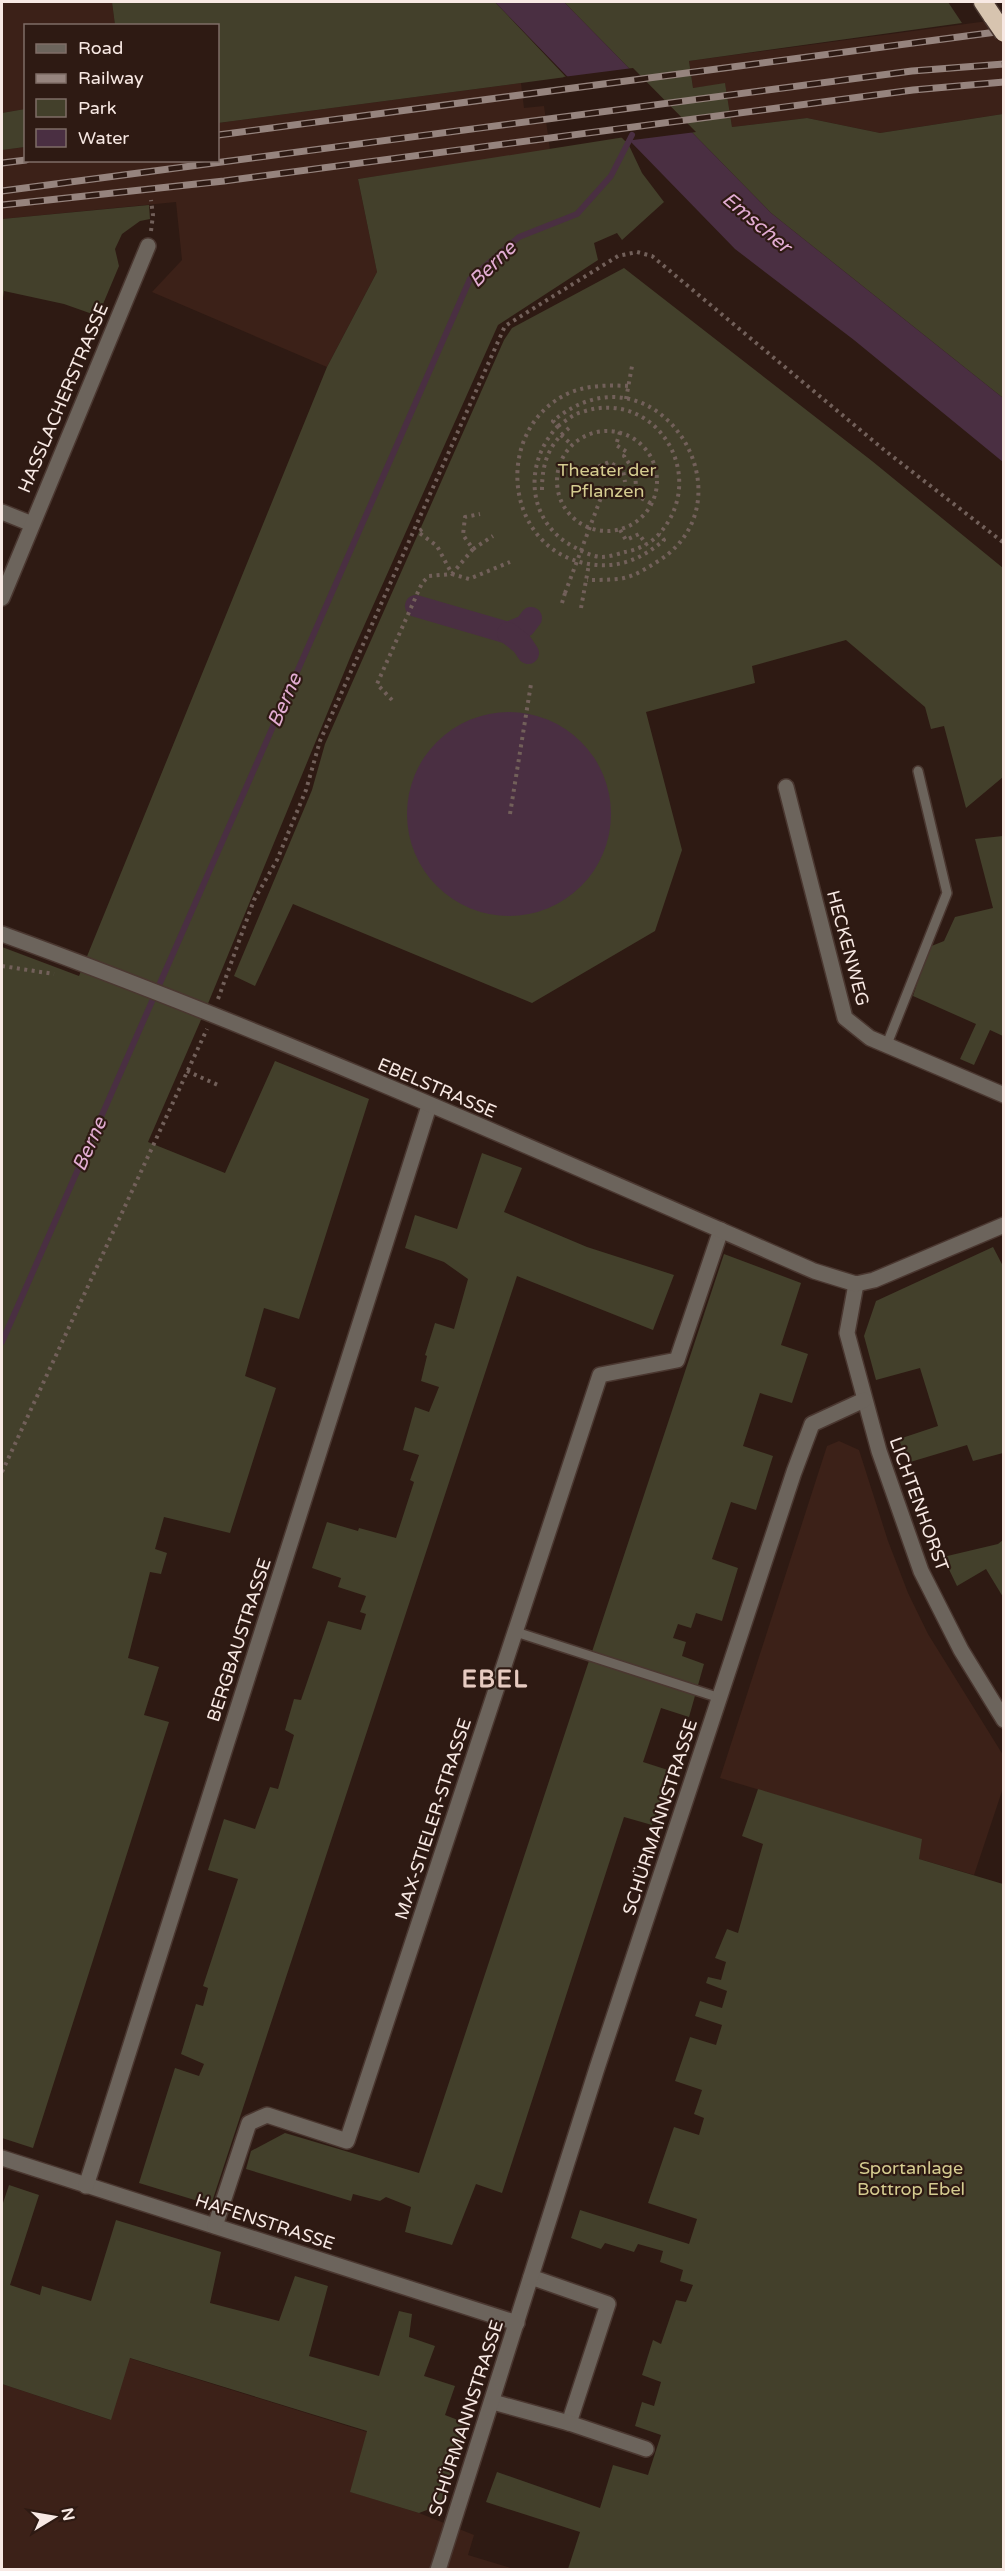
<svg xmlns="http://www.w3.org/2000/svg" width="1005" height="2571" font-family="'Varela Round',sans-serif">
	<style>
		.built { fill: #3c2118 }
		.green { fill: #43402b }
		.water { fill: #4a2f42 }
		.pier { fill: #2e1a13 }
		.lines { fill: none; stroke-linecap: round; stroke-linejoin: round }
		.stream { stroke: #4a2f42; stroke-width: 6 }
		.canal { stroke: #4a2f42; stroke-width: 22 }
		.service-casing { stroke: #4a3730; stroke-width: 12 }
		.minor-casing { stroke: #4a3730; stroke-width: 18 }
		.tertiary-casing { stroke: #4a3730; stroke-width: 18 }
		.motorway-casing { stroke: #4a3730; stroke-width: 21 }
		.path { stroke: #72605a; stroke-width: 4; stroke-dasharray: 3 4.5; stroke-linecap: butt }
		.service { stroke: #6c645c; stroke-width: 9 }
		.minor { stroke: #6c645c; stroke-width: 15 }
		.tertiary { stroke: #6c645c; stroke-width: 15 }
		.motorway { stroke: #d7c4af; stroke-width: 18 }
		.rail-casing { stroke: #96847e; stroke-width: 7 }
		.rail { stroke: #2e1a13; stroke-width: 4.5; stroke-dasharray: 14; stroke-linecap: butt }
		.motorway-bridge-casing { stroke: #4a3730; stroke-width: 21; stroke-linecap: butt }
		.path-bridge { stroke: #72605a; stroke-width: 4; stroke-dasharray: 3 4.5; stroke-linecap: butt }
		.motorway-bridge { stroke: #d7c4af; stroke-width: 18 }
		.labels { text-anchor: middle; stroke-width: 4.5; stroke-linejoin: round; paint-order: stroke }
		.street-label { font-size: 18px; fill: #f8e9e4; stroke: #2e1a13 }
		.park-label { font-size: 18px; fill: #d5cc90; stroke: #2e1a13 }
		.water-label { font-size: 20px; font-style: italic; fill: #e2acd2; stroke: #2e1a13 }
		.district-label { font-size: 24px; font-weight: bold; letter-spacing: 1.5px; fill: #e7cbc1; stroke: #2e1a13 }
	</style>
	<rect width="100%" height="100%" fill="#2e1a13"/>
	<g class="built">
		<polygon points="2,2 112,2 115,25 26,26 25,109 2,113"/>
		<polygon points="1003,19 1003,114 880,133 807,118 732,127 725,84 693,88 689,61"/>
		<polygon points="521,83 524,108 544,106 550,150 358,179 377,272 327,367 152,292 182,260 176,202 2,219 2,150 25,147 26,160 218,160 218,123"/>
		<polygon points="839,1441 859,1450 888,1541 908,1593 928,1634 1003,1755 1003,1788 974,1875 919,1859 921,1839 720,1778 827,1446"/>
		<polygon points="129,2358 367,2432 351,2492 419,2513 474,2535 468,2555 514,2569 2,2570 2,2384 110,2420"/>
	</g>
	<g class="green">
		<polygon points="112,2 495,2 566,77 218,123 218,26 115,25"/>
		<polygon points="564,2 948,2 962,23 689,61 693,88 725,83 732,127 807,118 880,133 1003,114 1003,398 771,213"/>
		<polygon points="25,109 25,147 2,150 2,113"/>
		<polygon points="625,137 642,173 664,202 622,240 617,233 594,243 598,260 498,325 352,653 207,1006 148,1142 225,1173 275,1061 369,1099 299,1319 264,1308 245,1376 276,1388 230,1533 164,1517 155,1549 167,1553 161,1574 150,1572 128,1658 159,1667 144,1715 169,1722 33,2148 2,2138 2,947 79,976 327,367 377,272 358,179"/>
		<polygon points="149,205 150,219 140,221 122,234 115,249 119,266 98,316 64,304 4,291 2,305 2,219"/>
		<polygon points="624,268 872,461 1003,568 1003,777 966,808 944,726 931,729 925,707 846,640 752,666 755,683 646,712 682,850 655,931 532,1003 293,904 255,986 234,976 312,790 325,744 504,340 512,328"/>
		<polygon points="1003,836 1003,1036 990,1030 974,1065 960,1059 976,1024 913,996 929,947 944,941 955,917 993,908 975,839"/>
		<polygon points="482,1153 522,1168 504,1212 587,1247 674,1275 653,1330 517,1276 211,2205 139,2183 175,2068 199,2076 204,2064 181,2054 196,2004 203,2006 208,1988 203,1986 238,1879 208,1870 224,1819 255,1829 270,1787 278,1789 294,1735 285,1730 294,1699 301,1700 328,1621 361,1630 366,1614 360,1612 366,1596 338,1587 341,1578 312,1568 327,1522 358,1531 359,1528 396,1538 414,1482 410,1480 419,1455 403,1450 415,1407 429,1412 439,1387 421,1381 427,1356 425,1355 435,1323 454,1329 468,1279 444,1262 405,1248 415,1215 457,1229"/>
		<polygon points="993,1247 1004,1268 1003,1453 973,1461 967,1445 907,1463 899,1439 938,1426 920,1368 876,1380 864,1336 876,1301"/>
		<polygon points="724,1254 801,1283 781,1345 808,1354 792,1403 760,1393 743,1446 773,1456 756,1510 731,1502 712,1559 738,1568 722,1621 696,1613 691,1628 678,1624 673,1638 686,1642 682,1656 704,1664 689,1717 661,1708 643,1762 671,1771 652,1825 624,1817 502,2193 476,2184 452,2245 405,2232 411,2207 386,2197 380,2201 353,2194 351,2201 246,2169 251,2151 285,2133 419,2173"/>
		<polygon points="1003,1540 1003,1597 986,1569 957,1586 943,1557 998,1544"/>
		<polygon points="758,1789 922,1839 919,1859 1003,1884 1003,2569 568,2569 580,2532 486,2502 497,2472 600,2508 613,2465 648,2475 661,2435 635,2426 642,2402 654,2406 661,2382 642,2375 653,2340 661,2344 676,2300 686,2302 693,2285 680,2281 683,2270 660,2262 663,2251 638,2244 634,2252 605,2243 601,2249 571,2238 580,2210 689,2244 697,2219 648,2203 674,2127 699,2135 704,2118 694,2114 702,2090 675,2081 690,2037 716,2045 722,2025 695,2016 700,2001 722,2008 727,1991 706,1983 708,1977 721,1980 726,1962 715,1958 727,1929 738,1933 763,1844 742,1836"/>
		<polygon points="9,2185 39,2195 10,2285 40,2295 42,2286 91,2301 116,2220 221,2252 210,2303 279,2321 295,2276 328,2286 309,2356 379,2376 399,2311 412,2314 409,2337 435,2346 424,2376 455,2386 445,2415 468,2424 440,2505 419,2513 350,2492 367,2431 130,2358 111,2420 2,2384 2,2206"/>
	</g>
	<g class="water">
		<polygon points="495,2 564,2 771,213 1003,398 1003,462 854,340 735,249"/>
		<circle cx="509" cy="814" r="102"/>
	</g>
	<polygon class="pier" points="633,68 696,132 625,141 563,77"/>
	<g class="lines">
		<polyline class="stream" points="2,1342 470,279 519,237 577,214 611,176 632,135"/>
		<g class="canal">
			<polyline points="416,606 508,633 525,626 531,618"/>
			<polyline points="508,633 522,644 528,653"/>
		</g>
		<g class="service-casing">
			<g id="service">
				<polyline points="887,1044 947,893 918,771"/>
				<polyline points="516,1632 720,1698"/>
			</g>
		</g>
		<g class="minor-casing">
			<g id="minor">
				<polyline points="2,512 32,524"/>
				<polyline points="2,598 148,246"/>
				<polyline points="786,787 845,1018 870,1038 1004,1095"/>
				<polyline points="856,1284 847,1333 879,1451 921,1571 961,1650 1004,1720"/>
				<polyline points="2,2158 517,2323"/>
				<polyline points="86,2186 429,1106"/>
				<polyline points="215,2226 249,2123 267,2115 347,2141 600,1375 677,1360 721,1230"/>
				<polyline points="531,2277 608,2304 569,2423"/>
				<polyline points="493,2402 569,2423 646,2449"/>
				<polyline points="438,2570 597,2068 794,1472 812,1424 864,1400"/>
			</g>
		</g>
		<g class="tertiary-casing">
			<path id="tertiary" d="M2 934C277 1034 546 1154 814 1271L856 1284 874 1280 1004 1225"/>
		</g>
		<g class="motorway-casing">
			<polyline id="motorway" points="983,2 993,17"/>
		</g>
		<g class="path">
			<polyline points="151,231 153,215 151,200"/>
			<path d="M628 386C608 385 588 385 569 393 492 428 503 550 589 564 618 569 642 559 664 540L659 534"/>
			<polyline points="626,399 632,366"/>
			<path d="M558 426C566 421 573 414 582 412 655 387 710 475 660 533 652 543 637 550 625 552 618 554 609 557 602 557 594 557 583 552 576 548 527 524 522 464 558 426L553 421C654 337 756 496 660 560 647 568 634 577 619 579 608 580 597 580 587 580"/>
			<circle cx="607" cy="481" r="50"/>
			<polyline points="620,432 616,445 627,452 624,456 635,472 636,487 643,490 641,498 652,504"/>
			<polyline points="561,435 571,444"/>
			<polyline points="589,477 593,469 609,462 623,470 625,482"/>
			<path d="M542 490C542 464 548 445 569 428"/>
			<polyline points="422,529 418,532 437,546 452,574 469,579 510,562"/>
			<polyline points="620,530 626,540 639,534 646,544"/>
			<polyline points="473,549 493,536"/>
			<polyline points="562,603 565,593"/>
			<polyline points="581,608 589,564"/>
			<polyline points="392,700 377,684 422,583 429,576 452,574 473,549 463,535 465,517 480,514"/>
			<polyline points="510,814 531,684"/>
			<polyline points="2,966 54,974"/>
			<polyline points="218,999 254,900 277,860 306,790 320,741 505,326 618,256 637,252 652,256 883,449 1004,543"/>
			<polyline points="187,1071 220,1086"/>
			<polyline points="2,1472 207,1029"/>
		</g>
		<use href="#service" class="service"/>
		<use href="#minor" class="minor"/>
		<use href="#tertiary" class="tertiary"/>
		<use href="#motorway" class="motorway"/>
		<g class="rail-casing">
			<g id="rail">
				<polyline points="218,135 1004,31"/>
				<polyline points="2,163 26,160"/>
				<polyline points="2,191 912,71 1004,64"/>
				<polyline points="2,205 224,181 913,90 1004,82"/>
			</g>
		</g>
		<use href="#rail" class="rail"/>
		<g class="motorway-bridge-casing">
			<polyline id="motorway-bridge" points="993,17 1004,33"/>
		</g>
		<polyline class="path-bridge" points="565,593 605,487"/>
		<use href="#motorway-bridge" class="motorway-bridge"/>
	</g>
	<g class="labels">
		<g class="street-label">
			<text transform="translate(63 398) rotate(-67)" y="6">HASSLACHERSTRASSE</text>
			<text transform="translate(848 948) rotate(75)" y="6">HECKENWEG</text>
			<text transform="translate(437 1088) rotate(23)" y="6">EBELSTRASSE</text>
			<text transform="translate(919 1504) rotate(70)" y="6">LICHTENHORST</text>
			<text transform="translate(239 1640) rotate(-72)" y="6">BERGBAUSTRASSE</text>
			<text transform="translate(660 1817) rotate(-72)" y="6">SCHÜRMANNSTRASSE</text>
			<text transform="translate(433 1819) rotate(-72)" y="6">MAX-STIELER-STRASSE</text>
			<text transform="translate(265 2222) rotate(18)" y="6">HAFENSTRASSE</text>
			<text transform="translate(466 2418) rotate(-72)" y="6">SCHÜRMANNSTRASSE</text>
		</g>
		<g class="park-label">
			<text x="607" y="476">Theater der<tspan x="607" dy="21">Pflanzen</tspan></text>
			<text x="911" y="2174">Sportanlage<tspan x="911" dy="21">Bottrop Ebel</tspan></text>
		</g>
		<g class="water-label">
			<text transform="translate(757 222) rotate(40)" y="7">Emscher</text>
			<text transform="translate(492 264) rotate(-44)" y="7">Berne</text>
			<text transform="translate(284 700) rotate(-66)" y="7">Berne</text>
			<text transform="translate(89 1144) rotate(-66)" y="7">Berne</text>
		</g>
		<g class="district-label">
			<text x="495" y="1687">EBEL</text>
		</g>
	</g>
	<rect width="1005" height="2571" fill="none" stroke="#f8e9e4" stroke-width="6"/>
	<rect x="24" y="24" width="195" height="138" fill="#2e1a13" stroke="#7f6d67" stroke-width="1.5"/>
	<rect x="36" y="44" width="30" height="9" fill="#6c645c" stroke="#7f6d67" stroke-width="1.5"/>
	<text x="78" y="54" font-size="18" fill="#f8e9e4">Road</text>
	<rect x="36" y="74" width="30" height="9" fill="#96847e" stroke="#7f6d67" stroke-width="1.5"/>
	<text x="78" y="84" font-size="18" fill="#f8e9e4">Railway</text>
	<rect x="36" y="99" width="30" height="18" fill="#43402b" stroke="#7f6d67" stroke-width="1.5"/>
	<text x="78" y="114" font-size="18" fill="#f8e9e4">Park</text>
	<rect x="36" y="129" width="30" height="18" fill="#4a2f42" stroke="#7f6d67" stroke-width="1.5"/>
	<text x="78" y="144" font-size="18" fill="#f8e9e4">Water</text>
	<g transform="translate(54 2517) rotate(79)" stroke="#2e1a13" stroke-width="4.5" paint-order="stroke">
	<path d="M0-4.5L10 22L0 15L-10 22Z" fill="#f8e9e4"/>
	<text y="-9" font-size="16" font-weight="bold" text-anchor="middle" fill="#f8e9e4">N</text>
	</g>
</svg>
